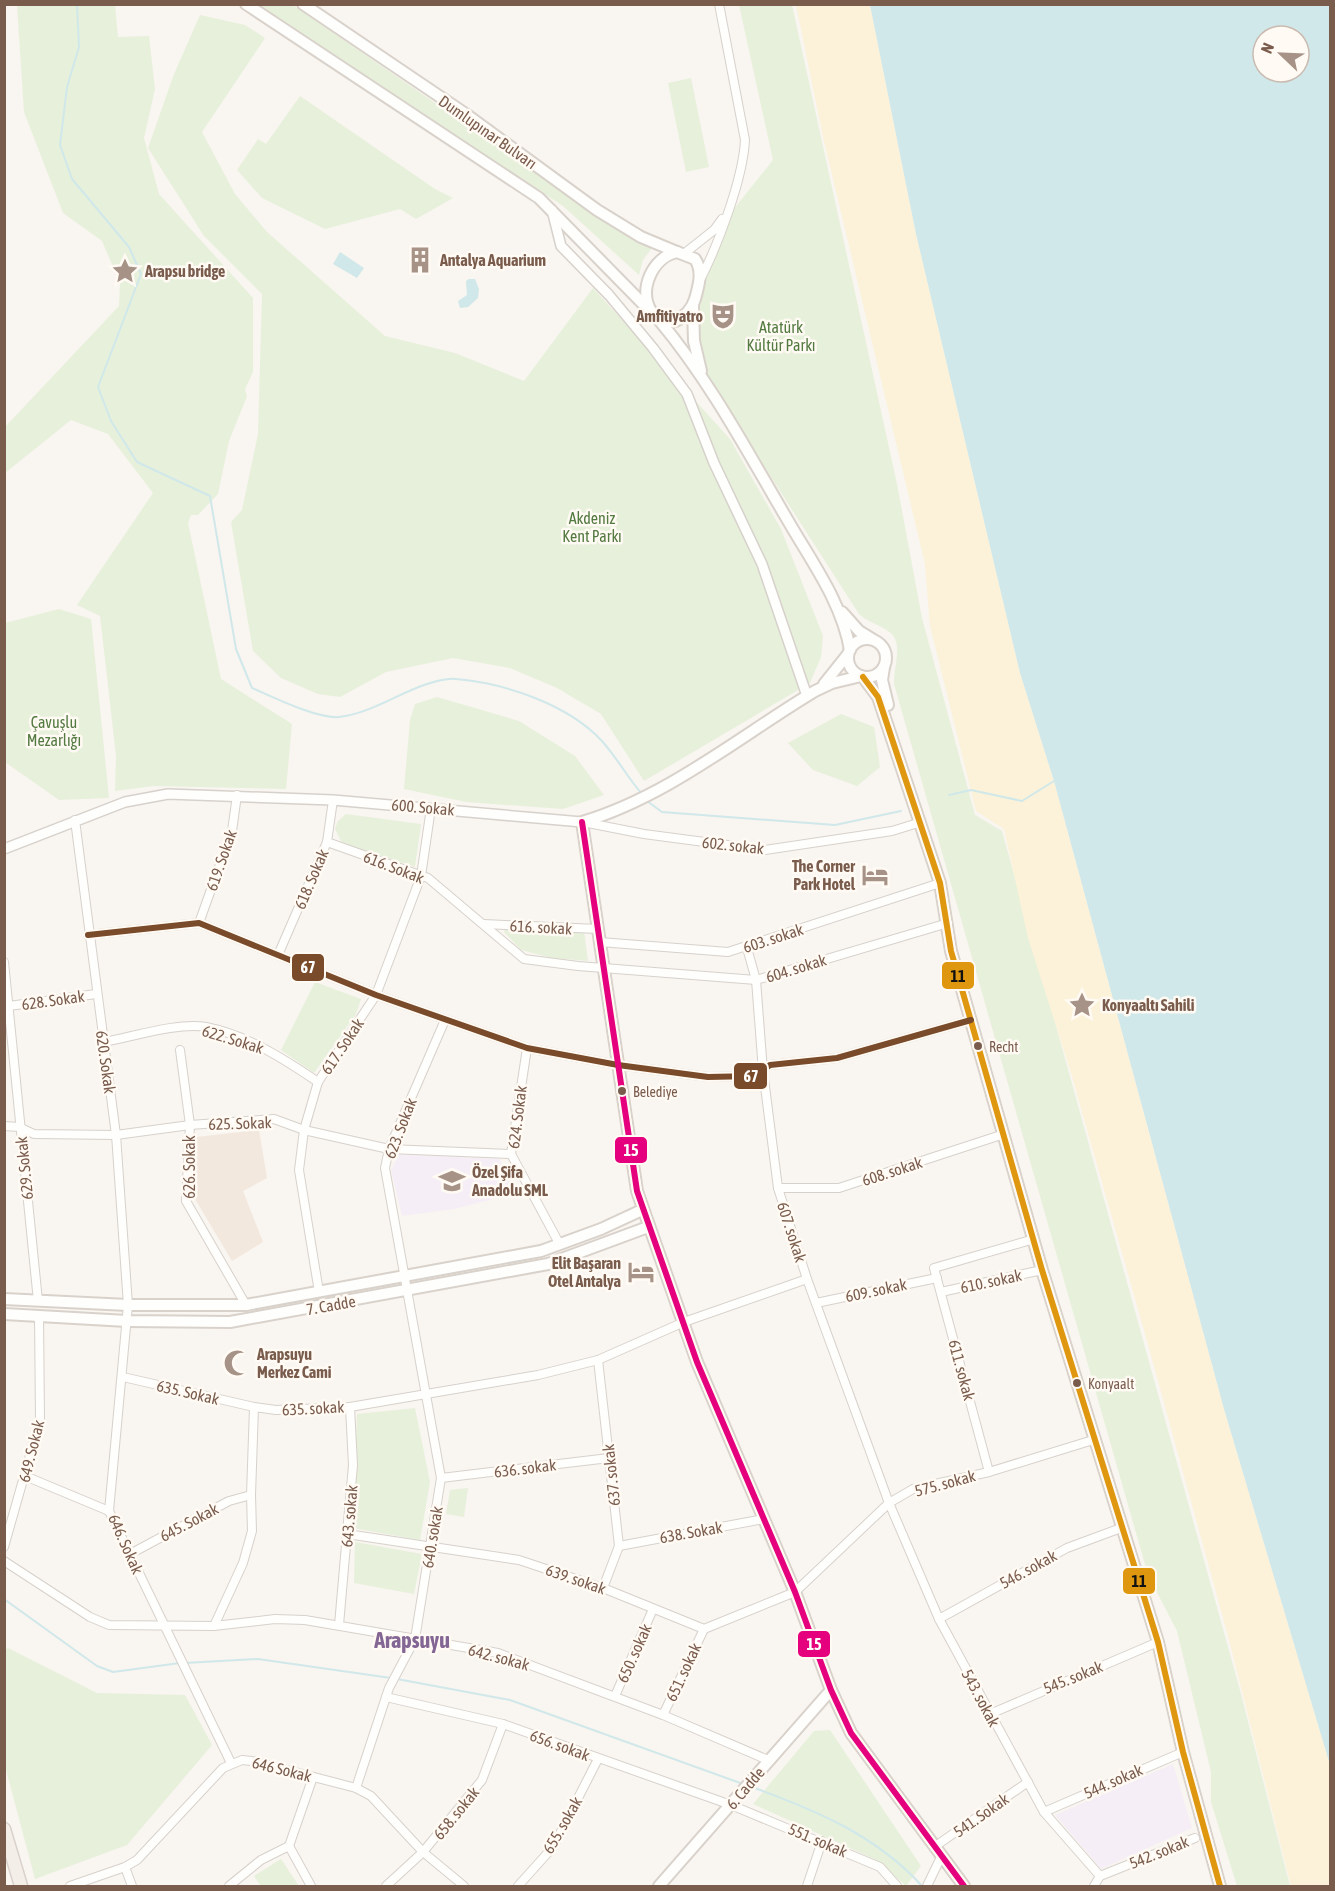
<svg xmlns="http://www.w3.org/2000/svg" width="1335" height="1891" font-family="'Asap Condensed',sans-serif">
	<style>
		.residential { fill: #f2e8de }
		.education { fill: #f6eef6 }
		.green { fill: #e7f0db }
		.sand { fill: #fbf2d9 }
		.water { fill: #d0e8ea; fill-rule: evenodd }
		.lines { fill: none; stroke-linecap: round; stroke-linejoin: round }
		.stream { stroke: #d0e8ea; stroke-width: 2 }
		.minor-casing { stroke: #d7d1cb; stroke-width: 10 }
		.tertiary-casing { stroke: #d7d1cb; stroke-width: 12 }
		.secondary-casing { stroke: #d9d2cb; stroke-width: 14 }
		.primary-casing { stroke: #dad1cc; stroke-width: 15 }
		.minor { stroke: #fefefd; stroke-width: 8 }
		.tertiary { stroke: #fefefd; stroke-width: 9 }
		.secondary { stroke: #fefefd; stroke-width: 10 }
		.primary { stroke: #f3eee8; stroke-width: 12 }
		.bus-1-casing { stroke: #fffaf3; stroke-width: 10 }
		.bus-2-casing { stroke: #fffaf3; stroke-width: 10 }
		.bus-3-casing { stroke: #fffaf3; stroke-width: 10 }
		.bus-1 { stroke: #de970f; stroke-width: 6 }
		.bus-2 { stroke: #7a4b2a; stroke-width: 6 }
		.bus-3 { stroke: #e5007d; stroke-width: 6 }
		.bus-dot { fill: #7a5c4d; stroke: #fffaf3; stroke-width: 2 }
		.labels { text-anchor: middle; stroke-width: 5; stroke-linejoin: round; paint-order: stroke }
		.bus-label { font-size: 14px; fill: #7a5c4d; stroke: #fffaf3; text-anchor: start }
		.street-label { font-size: 16px; fill: #7a5c4d; stroke: #fffaf3 }
		.poi-label { font-size: 16px; font-weight: bold; fill: #7a5c4d; stroke: #fffaf3; text-anchor: start }
		.park-label { font-size: 16px; fill: #537a41; stroke: #fffaf3 }
		.district-label { font-size: 22px; font-weight: bold; fill: #846695; stroke: #fffaf3 }
		.line-badge { stroke: #fffaf3; stroke-width: 2 }
		.badge-label { font-size: 16px; text-anchor: middle; font-weight: bold; fill: #fff }
		.pale-badge-label { font-size: 16px; text-anchor: middle; font-weight: bold; fill: #111 }
	</style>
	<rect width="100%" height="100%" fill="#f9f5f0"/>
	<polygon class="residential" points="259,1130 267,1178 243,1191 263,1242 232,1261 192,1194 197,1137"/>
	<g class="education">
		<polygon points="399,1154 499,1159 517,1193 454,1209 402,1216 391,1170"/>
		<polygon points="1173,1764 1192,1828 1101,1869 1055,1815"/>
	</g>
	<g class="green">
		<polygon points="17,5 115,5 118,37 149,36 155,89 144,138 159,194 253,298 253,372 245,389 247,396 229,441 218,494 198,515 191,515 188,523 221,679 292,724 286,789 154,786 115,791 116,756 100,616 77,605 153,493 108,434 71,420 5,473 5,427 119,306 120,283 102,241 63,213 24,112"/>
		<polygon points="258,5 293,5 590,210 652,248 643,260 639,275 563,206"/>
		<path d="M739 5H792L897 484 922 618 975 815 1002 831 1241 1694 1290 1886H1237L1211 1802V1772L1177 1631 1148 1575 894 684C893 668 905 641 888 631 878 624 868 622 859 614L719 396 707 373 700 351 697 322 703 287 733 210 773 160Z"/>
		<polygon points="200,15 245,25 265,38 202,132 235,194 267,232 385,336 455,353 524,381 593,288 730,439 781,529 823,636 821,657 810,683 644,781 601,714 557,688 510,668 453,658 386,672 340,697 318,694 281,678 253,651 231,522 242,510 258,434 262,294 204,236 148,148 174,74"/>
		<polygon points="691,78 709,167 686,172 668,83"/>
		<polygon points="300,96 435,189 453,198 416,219 400,209 325,229 262,198 237,170 258,139 266,144"/>
		<polygon points="59,609 91,619 109,798 59,800 5,762 5,623"/>
		<polygon points="437,697 519,721 575,756 604,795 563,809 466,802 404,789 410,720 415,704"/>
		<polygon points="841,714 874,727 880,767 857,786 813,770 788,743"/>
		<polygon points="346,814 421,824 415,867 342,843 335,829 338,821"/>
		<polygon points="505,928 584,931 588,961 552,958 521,950 504,932"/>
		<polygon points="315,982 361,999 356,1014 314,1073 281,1050"/>
		<polygon points="415,1408 430,1482 420,1540 353,1528 357,1414"/>
		<polygon points="468,1488 464,1517 446,1514 450,1490"/>
		<polygon points="355,1542 422,1554 414,1594 354,1583"/>
		<polygon points="8,1648 97,1693 185,1695 212,1745 127,1845 35,1879 5,1766 4,1651"/>
		<polygon points="830,1730 921,1866 906,1886 876,1860 753,1804 814,1731"/>
		<polygon points="281,1859 299,1886 261,1886 254,1876"/>
	</g>
	<polygon class="sand" points="796,5 870,5 916,234 1020,673 1054,781 1224,1409 1330,1765 1330,1886 1291,1886 1228,1636 1147,1341 1071,1073 1028,938 1004,829 976,811 930,626 925,564 823,137"/>
	<g class="water">
		<path d="M870 5H1330V1765L1224 1409 1054 781 1020 673 916 234ZM1263 36H1299V72H1263Z"/>
		<polygon points="340,252 364,268 357,278 333,264"/>
		<polygon points="469,279 475,279 479,289 478,298 468,307 460,308 458,301 467,295 466,281"/>
	</g>
	<g class="lines">
		<g class="stream">
			<path d="M77 4 79 47 67 87 60 145 72 179 129 247 141 274 98 387 111 421 137 462 210 496 236 649 252 688C273 697 317 719 339 717 368 714 396 695 424 685 433 682 447 678 456 679 504 683 567 704 601 740 616 756 627 777 642 794"/>
			<polyline points="949,795 971,790 1022,801 1054,781"/>
			<polyline points="647,801 662,812 835,825 901,811"/>
			<polyline points="4,1599 97,1666 113,1672 180,1663"/>
			<polyline points="185,1663 258,1659 391,1678"/>
			<polyline points="397,1679 510,1700 743,1784"/>
			<path d="M752 1787C815 1810 876 1835 922 1886"/>
		</g>
		<g class="minor-casing">
			<g id="minor">
				<polyline points="685,253 714,230 722,219"/>
				<path d="M700 280C718 245 743 179 745 140L719 4"/>
				<polyline points="75,820 116,1135 128,1305 109,1511 231,1763"/>
				<polyline points="583,822 644,834 765,850 892,831 918,823"/>
				<polyline points="327,842 428,878 524,959 578,966 756,980 948,923"/>
				<polyline points="199,923 232,831 237,795"/>
				<polyline points="484,924 598,929"/>
				<polyline points="88,935 199,923 376,995 527,1048 618,1065 708,1077 755,1076 770,1065 837,1058 971,1020"/>
				<polyline points="600,942 728,952 940,883"/>
				<polyline points="747,948 756,980 763,1071 778,1188 807,1279 889,1503 939,1619 1044,1812 1100,1876"/>
				<polyline points="278,955 327,842 333,800"/>
				<polyline points="4,962 38,1301"/>
				<polyline points="9,1006 96,994"/>
				<path d="M104 1042C132 1037 178 1022 206 1027 247 1035 284 1059 318 1082"/>
				<polyline points="527,1048 511,1154 560,1245"/>
				<polyline points="180,1050 190,1125 186,1201 246,1305"/>
				<polyline points="4,1126 19,1127 34,1134 116,1135 190,1125 274,1119 304,1130 389,1149 511,1154"/>
				<polyline points="778,1188 839,1188 1004,1134"/>
				<polyline points="319,1292 299,1170 304,1130 318,1082 376,995 421,876 431,808"/>
				<polyline points="941,1292 1042,1270"/>
				<polyline points="816,1303 937,1278"/>
				<polyline points="598,1360 619,1546 603,1588"/>
				<polyline points="123,1377 254,1407"/>
				<polyline points="989,1472 934,1268 1034,1239"/>
				<polyline points="25,1476 109,1511"/>
				<polyline points="441,1478 609,1458"/>
				<polyline points="347,1534 519,1560 603,1588 704,1629 795,1592 889,1503 913,1489 989,1472 1093,1440"/>
				<polyline points="619,1546 764,1519"/>
				<polyline points="4,1547 40,1420 39,1316"/>
				<polyline points="130,1554 229,1501 251,1495"/>
				<polyline points="4,1561 90,1617 109,1625 214,1626 243,1563 252,1531 251,1495 254,1407 276,1410 350,1407 538,1375 598,1360 684,1322 807,1279"/>
				<polyline points="939,1619 1067,1548 1121,1528"/>
				<polyline points="339,1625 353,1465 350,1407"/>
				<polyline points="214,1626 275,1619 305,1620 498,1653 663,1715 768,1760"/>
				<polyline points="615,1696 653,1609"/>
				<polyline points="386,1697 503,1724 731,1805 880,1867 897,1886"/>
				<polyline points="990,1714 1158,1642"/>
				<polyline points="663,1715 704,1629"/>
				<polyline points="356,1788 389,1688 415,1639 441,1478 385,1168 389,1149 445,1020"/>
				<polyline points="1044,1812 1183,1752"/>
				<polyline points="289,1846 313,1777"/>
				<polyline points="934,1847 1028,1782"/>
				<polyline points="125,1867 132,1886"/>
				<polyline points="70,1886 125,1867 137,1860 223,1768 242,1760 252,1761 356,1788 371,1796 423,1852 464,1886"/>
				<polyline points="229,1886 261,1860 289,1846 311,1886"/>
				<polyline points="386,1886 423,1852 482,1780 503,1724"/>
				<polyline points="518,1886 553,1847 598,1759"/>
				<polyline points="807,1886 822,1841"/>
				<polyline points="927,1886 941,1857"/>
				<polyline points="1094,1886 1100,1876 1195,1838"/>
			</g>
		</g>
		<g class="tertiary-casing">
			<g id="tertiary">
				<polyline points="552,210 561,246 609,295 653,348 687,394 714,463 762,564 807,696"/>
				<polyline points="4,849 125,802 168,794 333,800 582,822"/>
			</g>
		</g>
		<g class="secondary-casing">
			<g id="secondary">
				<polyline points="246,4 539,198 653,314"/>
				<polyline points="303,4 467,115 597,210 641,237 677,252"/>
				<path d="M677 252 695 259C703 271 699 285 695 299 689 318 665 334 651 311 638 289 653 257 677 252Z"/>
				<polyline points="693,307 694,341 701,371"/>
				<path d="M659 320C710 381 747 451 787 519 811 561 842 602 850 650"/>
				<polyline points="842,612 859,631 872,639"/>
				<circle cx="867" cy="658" r="19"/>
				<polyline points="884,667 882,680 888,705"/>
				<path d="M861 676 832 683 815 691C740 736 667 797 582 822L637 1191 697 1362 795 1592 831 1690 851 1733 964 1886"/>
				<polyline points="863,677 878,697 940,883 951,951 1042,1270 1158,1642 1183,1752 1220,1886"/>
				<polyline points="824,684 848,654"/>
				<polyline points="4,1299 128,1305 246,1305 541,1251 601,1229 642,1210"/>
				<polyline points="4,1314 127,1321 230,1322 548,1264 648,1227"/>
				<polyline points="659,1886 831,1690"/>
			</g>
		</g>
		<g class="primary-casing">
			<polyline id="primary" points="4,1829 21,1886"/>
		</g>
		<use href="#minor" class="minor"/>
		<use href="#tertiary" class="tertiary"/>
		<use href="#secondary" class="secondary"/>
		<use href="#primary" class="primary"/>
		<g class="bus-1-casing">
			<polyline id="bus-1" points="863,677 878,697 940,883 951,951 1042,1270 1158,1642 1183,1752 1220,1886"/>
		</g>
		<g class="bus-2-casing">
			<polyline id="bus-2" points="88,935 199,923 376,995 527,1048 618,1065 708,1077 755,1076 770,1065 837,1058 971,1020"/>
		</g>
		<g class="bus-3-casing">
			<polyline id="bus-3" points="582,822 637,1191 697,1362 795,1592 831,1690 851,1733 964,1886"/>
		</g>
		<use href="#bus-1" class="bus-1"/>
		<use href="#bus-2" class="bus-2"/>
		<use href="#bus-3" class="bus-3"/>
	</g>
	<defs>
		<g id="building-bare" transform="scale(2.07)"><path d="M-4-6H4V6H1V3H-1V6H-4ZM-2.5-4.3h1.7v1.8h-1.7ZM.8-4.3h1.7v1.8H.8ZM-2.5-1h1.7V.8h-1.7ZM.8-1h1.7V.8H.8Z" fill="#a69286" stroke="#fffaf3" stroke-width="2.5" paint-order="stroke"/></g>
		<g id="sight-bare" transform="scale(2.07)"><path d="M0-6L1.8-2.2L6-1.7L2.9 1.2L3.7 5.4L0 3.3L-3.7 5.4L-2.9 1.2L-6-1.7L-1.8-2.2Z" fill="#a69286" stroke="#fffaf3" stroke-width="2.5" paint-order="stroke"/></g>
		<g id="theatre-bare" transform="scale(2.07)"><path d="M-5-5.5Q0-4 5-5.5V0Q5 5 0 6Q-5 5-5 0ZM-3.3-2.5H-1v1.5H-3.3ZM1-2.5H3.3v1.5H1ZM-2.8 1Q0 5.5 2.8 1Z" fill="#a69286" stroke="#fffaf3" stroke-width="2.5" paint-order="stroke"/></g>
		<g id="hotel-bare" transform="scale(2.07)"><path d="M-6-4.5h1.5V1H6V5H4.5V3h-9V5H-6ZM-4 0a1.8 1.8 0 1 1 3.6 0ZM.5 0V-2.5h3Q6-2.5 6 0Z" fill="#a69286" stroke="#fffaf3" stroke-width="2.5" paint-order="stroke"/></g>
		<g id="school-bare" transform="scale(2.07)"><path d="M0-5L7-2L0 1L-7-2ZM-4 1L0 2.5L4 1V4Q0 6-4 4Z" fill="#a69286" stroke="#fffaf3" stroke-width="2.5" paint-order="stroke"/></g>
		<g id="mosque-bare" transform="scale(2.07)"><path d="M3.5-4.9A6 6 0 1 0 3.5 4.9A5 5 0 1 1 3.5-4.9Z" fill="#a69286" stroke="#fffaf3" stroke-width="2.5" paint-order="stroke"/></g>
	</defs>
	<g fill-rule="evenodd">
		<use href="#building-bare" x="420" y="260"/>
		<use href="#sight-bare" x="125" y="271"/>
		<use href="#theatre-bare" x="723" y="316"/>
		<use href="#hotel-bare" x="875" y="875"/>
		<use href="#sight-bare" x="1082" y="1005"/>
		<use href="#school-bare" x="452" y="1181"/>
		<use href="#hotel-bare" x="641" y="1272"/>
		<use href="#mosque-bare" x="237" y="1363"/>
	</g>
	<g class="bus-dot">
		<circle cx="978" cy="1046" r="5"/>
		<circle cx="622" cy="1091" r="5"/>
		<circle cx="1077" cy="1383" r="5"/>
	</g>
	<g class="labels">
		<g class="bus-label">
			<text x="989" y="1052">Recht</text>
			<text x="633" y="1097">Belediye</text>
			<text x="1088" y="1389">Konyaalt</text>
		</g>
		<g class="street-label">
			<text transform="translate(488 132) rotate(35)" y="6">Dumlupınar Bulvarı</text>
			<text transform="translate(423 807) rotate(5)" y="6">600. Sokak</text>
			<text transform="translate(733 845) rotate(6)" y="6">602. sokak</text>
			<text transform="translate(221 860) rotate(-71)" y="6">619. Sokak</text>
			<text transform="translate(394 867) rotate(21)" y="6">616. Sokak</text>
			<text transform="translate(311 879) rotate(-67)" y="6">618. Sokak</text>
			<text transform="translate(541 927) rotate(3)" y="6">616. sokak</text>
			<text transform="translate(773 938) rotate(-18)" y="6">603. sokak</text>
			<text transform="translate(796 968) rotate(-17)" y="6">604. sokak</text>
			<text transform="translate(53 1000) rotate(-8)" y="6">628. Sokak</text>
			<text transform="translate(233 1039) rotate(17)" y="6">622. Sokak</text>
			<text transform="translate(342 1046) rotate(-56)" y="6">617. Sokak</text>
			<text transform="translate(106 1062) rotate(82)" y="6">620. Sokak</text>
			<text transform="translate(517 1117) rotate(-83)" y="6">624. Sokak</text>
			<text transform="translate(240 1123) rotate(-2)" y="6">625. Sokak</text>
			<text transform="translate(400 1128) rotate(-69)" y="6">623. Sokak</text>
			<text transform="translate(189 1167) rotate(-90)" y="6">626. Sokak</text>
			<text transform="translate(24 1168) rotate(-96)" y="6">629. Sokak</text>
			<text transform="translate(892 1171) rotate(-18)" y="6">608. sokak</text>
			<text transform="translate(792 1232) rotate(72)" y="6">607. sokak</text>
			<text transform="translate(991 1281) rotate(-12)" y="6">610. sokak</text>
			<text transform="translate(876 1290) rotate(-12)" y="6">609. sokak</text>
			<text transform="translate(331 1305) rotate(-10)" y="6">7. Cadde</text>
			<text transform="translate(962 1370) rotate(75)" y="6">611. sokak</text>
			<text transform="translate(188 1392) rotate(13)" y="6">635. Sokak</text>
			<text transform="translate(313 1408) rotate(-3)" y="6">635. sokak</text>
			<text transform="translate(31 1451) rotate(-76)" y="6">649. Sokak</text>
			<text transform="translate(525 1468) rotate(-7)" y="6">636. sokak</text>
			<text transform="translate(611 1475) rotate(-96)" y="6">637. sokak</text>
			<text transform="translate(945 1483) rotate(-15)" y="6">575. sokak</text>
			<text transform="translate(349 1516) rotate(-85)" y="6">643. sokak</text>
			<text transform="translate(189 1522) rotate(-28)" y="6">645. Sokak</text>
			<text transform="translate(691 1532) rotate(-10)" y="6">638. Sokak</text>
			<text transform="translate(432 1537) rotate(-81)" y="6">640. sokak</text>
			<text transform="translate(126 1544) rotate(66)" y="6">646. Sokak</text>
			<text transform="translate(1028 1569) rotate(-29)" y="6">546. sokak</text>
			<text transform="translate(576 1579) rotate(19)" y="6">639. sokak</text>
			<text transform="translate(634 1653) rotate(-66)" y="6">650. sokak</text>
			<text transform="translate(499 1657) rotate(15)" y="6">642. sokak</text>
			<text transform="translate(683 1672) rotate(-65)" y="6">651. sokak</text>
			<text transform="translate(1073 1677) rotate(-22)" y="6">545. sokak</text>
			<text transform="translate(981 1698) rotate(62)" y="6">543. sokak</text>
			<text transform="translate(560 1745) rotate(20)" y="6">656. sokak</text>
			<text transform="translate(282 1769) rotate(14)" y="6">646 Sokak</text>
			<text transform="translate(1113 1781) rotate(-24)" y="6">544. sokak</text>
			<text transform="translate(745 1788) rotate(-50)" y="6">6. Cadde</text>
			<text transform="translate(456 1813) rotate(-51)" y="6">658. sokak</text>
			<text transform="translate(981 1815) rotate(-35)" y="6">541. Sokak</text>
			<text transform="translate(562 1825) rotate(-60)" y="6">655. sokak</text>
			<text transform="translate(818 1840) rotate(23)" y="6">551. sokak</text>
			<text transform="translate(1159 1852) rotate(-22)" y="6">542. sokak</text>
		</g>
		<g class="poi-label">
			<text x="440" y="266">Antalya Aquarium</text>
			<text x="145" y="277">Arapsu bridge</text>
			<text x="703" y="322" text-anchor="end">Amfitiyatro</text>
			<text x="855" y="872" text-anchor="end">The Corner<tspan x="855" dy="18">Park Hotel</tspan></text>
			<text x="1102" y="1011">Konyaaltı Sahili</text>
			<text x="472" y="1178">Özel Şifa<tspan x="472" dy="18">Anadolu SML</tspan></text>
			<text x="621" y="1269" text-anchor="end">Elit Başaran<tspan x="621" dy="18">Otel Antalya</tspan></text>
			<text x="257" y="1360">Arapsuyu<tspan x="257" dy="18">Merkez Cami</tspan></text>
		</g>
		<g class="park-label">
			<text x="781" y="333">Atatürk<tspan x="781" dy="18">Kültür Parkı</tspan></text>
			<text x="592" y="524">Akdeniz<tspan x="592" dy="18">Kent Parkı</tspan></text>
			<text x="54" y="728">Çavuşlu<tspan x="54" dy="18">Mezarlığı</tspan></text>
		</g>
		<g class="district-label">
			<text x="412" y="1648">Arapsuyu</text>
		</g>
	</g>
	<g class="line-badge">
		<rect x="291" y="953" width="34" height="29" rx="6" fill="#7a4b2a"/>
		<rect x="941" y="961" width="34" height="29" rx="6" fill="#de970f"/>
		<rect x="733" y="1062" width="35" height="28" rx="6" fill="#7a4b2a"/>
		<rect x="614" y="1136" width="34" height="28" rx="6" fill="#e5007d"/>
		<rect x="1122" y="1567" width="34" height="28" rx="6" fill="#de970f"/>
		<rect x="797" y="1630" width="34" height="28" rx="6" fill="#e5007d"/>
	</g>
	<g class="badge-label">
		<text x="308" y="973">67</text>
		<text x="751" y="1082">67</text>
		<text x="631" y="1156">15</text>
		<text x="814" y="1650">15</text>
	</g>
	<g class="pale-badge-label">
		<text x="958" y="982">11</text>
		<text x="1139" y="1587">11</text>
	</g>
	<rect width="1335" height="1891" fill="none" stroke="#7a5c4d" stroke-width="12"/>
	<g transform="translate(1281 54) rotate(293)"><circle r="28" fill="#fffaf3" stroke="#cabbb1" stroke-width="1.5"/>
	<path d="M0-4.5L10 22L0 15L-10 22Z" fill="#a69286"/>
	<text y="-9" font-size="16" font-weight="bold" text-anchor="middle" fill="#7a5c4d">N</text>
	</g>
</svg>
